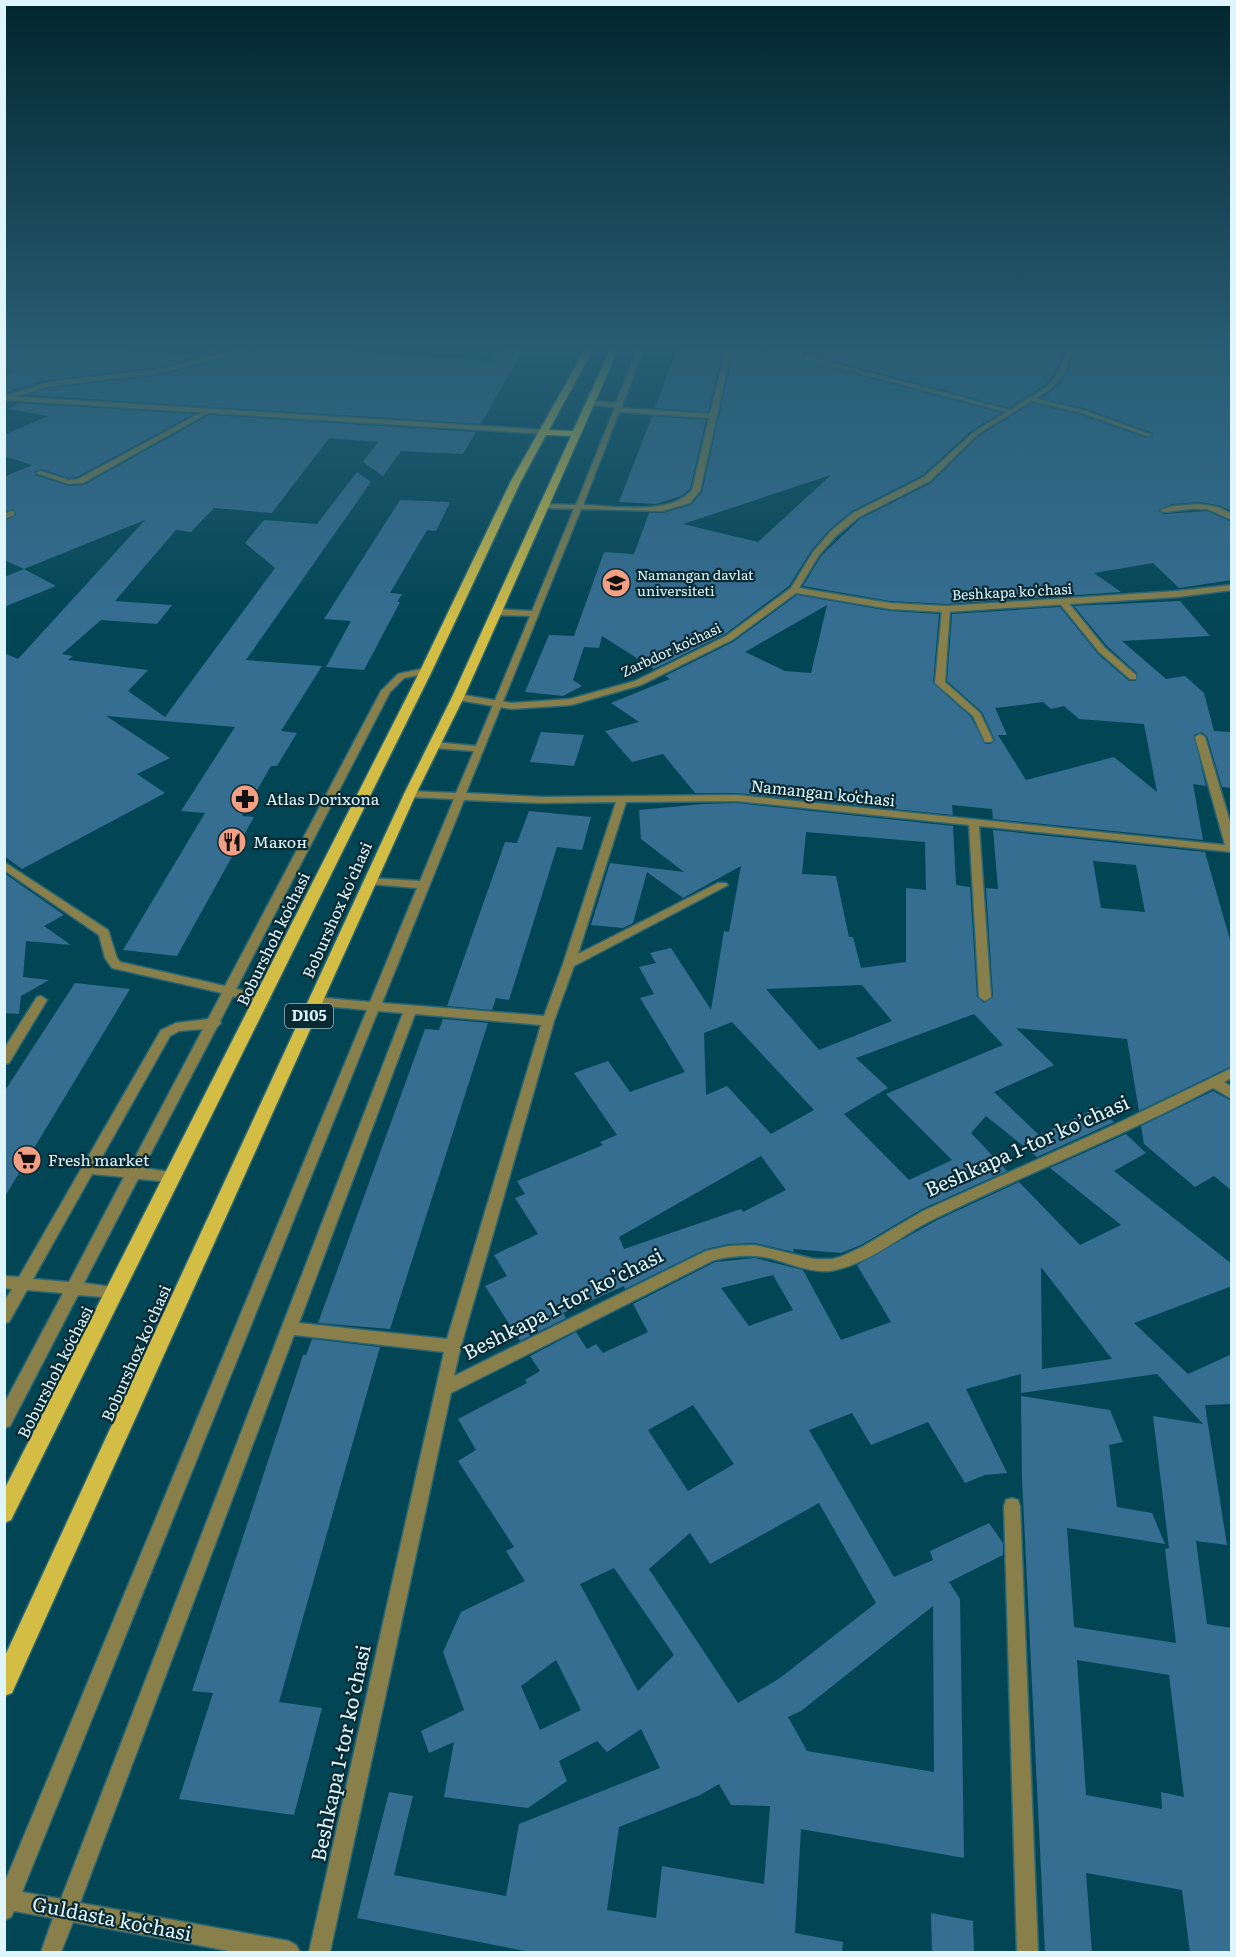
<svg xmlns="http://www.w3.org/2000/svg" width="1236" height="1957" font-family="Literata,serif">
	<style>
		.building { fill: #366e92; fill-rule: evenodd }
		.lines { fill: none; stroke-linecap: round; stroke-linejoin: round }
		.minor-casing { stroke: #2a6674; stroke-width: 3 }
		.tertiary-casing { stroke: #2a6674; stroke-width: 3 }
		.primary-casing { stroke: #2a6674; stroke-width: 3 }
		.minor { fill: #897f4a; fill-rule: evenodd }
		.tertiary { fill: #897f4a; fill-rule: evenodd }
		.primary { fill: #d3bd45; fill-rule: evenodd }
		.labels { text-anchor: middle; stroke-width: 4.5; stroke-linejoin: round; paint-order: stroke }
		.far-poi-label { font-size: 14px; fill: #dff5fc; stroke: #092a33; text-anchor: start }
		.far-street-label { font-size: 14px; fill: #dff5fc; stroke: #092a33 }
		.shield { fill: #092a33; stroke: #9fb8c0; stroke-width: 1.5 }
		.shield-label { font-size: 15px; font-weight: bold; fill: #dff5fc }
		.street-label { font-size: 16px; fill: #dff5fc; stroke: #092a33 }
		.poi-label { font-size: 16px; fill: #dff5fc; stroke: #092a33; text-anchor: start }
		.near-street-label { font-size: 20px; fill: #dff5fc; stroke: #092a33 }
	</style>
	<rect width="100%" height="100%" fill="#024656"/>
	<g class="building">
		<polygon points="96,348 192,354 211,348 233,348 161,367 48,380 4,393 4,378 12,372 4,363 4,349"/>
		<polygon points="257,348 322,348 491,361 499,348 524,348 481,424 27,395 50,388 162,375"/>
		<polygon points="677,348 724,348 708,412 655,408"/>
		<path d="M734 348H812L803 355 802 360 1001 413 972 430 923 475 852 511 829 530 811 551 789 586 725 634 654 669 602 636 599 648 584 647 573 680 582 686 563 696 525 692 549 635 574 636 604 552 634 554 649 513H663L691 505 702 492ZM831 475 758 542 683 524Z"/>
		<polygon points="826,348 1065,348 1057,371 1045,385 1009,408 816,356"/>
		<polygon points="1076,348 1232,348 1232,511 1218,505 1199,502 1172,504 1158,511 1164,514 1207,511 1232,522 1232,580 1179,588 1153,563 1094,573 1121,592 946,604 890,601 803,586 821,556 860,519 931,483 979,436 1032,403 1081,415 1146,438 1154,436 1153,433 1087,409 1041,398 1053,390 1067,373"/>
		<polygon points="19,403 194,414 77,477 69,478 41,469 34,472 35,475 69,486 84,485 209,415 476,432 463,454 401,451 383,476 363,462 378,442 329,438 272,513 214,508 191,532 176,530 115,601 172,605 157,624 101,620 62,654 73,656 68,660 148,670 128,691 165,717 275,568 245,543 264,520 317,524 357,472 371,482 246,660 322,666 281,731 297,733 277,766 271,766 242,816 254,817 177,956 123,950 205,813 181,811 235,727 106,716 170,758 137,774 165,793 22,869 4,856 4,653 18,659 145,520 24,569 4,560 4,521 16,515 14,509 4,511 4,477 32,465 4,456 4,435 48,416 8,409"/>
		<polygon points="652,416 706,420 690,489 681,496 656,504 619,502"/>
		<polygon points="400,500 450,502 436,531 427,530 390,593 402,594 397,602 400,602 364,670 326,667 351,621 324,619"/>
		<polygon points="24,569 56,586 4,607 4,577"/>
		<path d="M797 595 890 611 939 614 933 683 971 717 985 744H991L995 740 982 712 947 681 952 614 1060 607 1098 654 1129 681H1136L1137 673 1107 646 1074 606 1180 601 1210 636 1122 641 1166 679 1185 676 1204 693 1214 731 1232 732V788L1222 787 1207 736 1201 732 1194 735 1206 786 1193 784 1203 840 993 819 992 809 952 805 953 815 737 793H695L663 754 632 762 605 731 639 722 611 703 670 679 665 676 733 642ZM827 605 811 673 785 671 745 652ZM1043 702 1051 709 1064 706 1079 719 1144 724 1157 792 1114 757 1026 780 998 735H1007L995 708Z"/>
		<polygon points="541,732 584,735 574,766 530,762"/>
		<path d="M737 803 953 826 956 885 970 887 977 997 984 1003 993 997 986 888 998 889 993 830 1205 852 1232 947V1066L1139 1111 1127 1039 1016 1028 1054 1065 994 1092 1039 1135 1098 1107 1114 1122 1037 1157 986 1116 971 1133 1007 1171 922 1209 861 1245 841 1253 793 1249 794 1252 755 1243 729 1244 706 1249 625 1289 624 1286 563 1313 566 1318 520 1341 485 1286 507 1276 494 1255 538 1234 515 1198 525 1194 517 1181 603 1145 600 1142 617 1135 574 1073 608 1061 630 1092 685 1072 640 998 654 994 639 967 656 963 650 953 671 948 711 1010 724 931 729 932 741 866 683 898 647 872 633 923 623 928 591 925 610 863 684 872 641 839 639 810 703 804ZM806 832 925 842 926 890 906 888V962L861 968 853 937H849L836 876 802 874ZM1093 861 1136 865 1145 912 1101 908ZM862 985 892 1021 819 1050 766 989ZM974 1014 1003 1045 886 1094 952 1160 909 1180 844 1114 888 1088 856 1058ZM732 1022 814 1110 771 1134 727 1086 706 1095 704 1033ZM761 1156 786 1190 743 1212 741 1209 624 1249 619 1237Z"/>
		<polygon points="529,811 591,817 582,850 557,847 509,1000 496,998 492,1010 447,1006 505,842 517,843"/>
		<polygon points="4,873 64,915 44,926 71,945 26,941 23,977 49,980 21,996 19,1014 4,1013"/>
		<polygon points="75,983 130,989 4,1198 4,1092"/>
		<polygon points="443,1019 488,1023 390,1329 318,1323 425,1029 439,1030"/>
		<polygon points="1213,1091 1232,1101 1232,1191 1214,1176 1195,1187 1144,1144 1141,1126"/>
		<path d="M1126 1134 1146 1153 1114 1171 1232 1264V1286L1134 1323 1188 1374 1232 1354V1404L1205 1405 1227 1545 1196 1541 1207 1624 1232 1628V1953H1190L1182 1890 1086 1873 1092 1953H1045L1022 1478 1021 1396 1110 1410 1123 1442 1109 1445 1117 1507 1152 1513 1165 1544 1067 1528 1074 1627 1176 1643 1165 1549 1169 1548 1153 1416 1203 1424 1157 1374 1021 1393V1374L966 1389 1007 1473 985 1475 965 1483 928 1422 871 1445 852 1413 809 1430 894 1577 933 1560 930 1551 989 1523 1003 1543V1555L949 1582 960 1599 964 1858 801 1829 795 1933 843 1942 842 1953H535L357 1918 389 1792 413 1796 394 1875 506 1896 519 1824 660 1768 641 1729 607 1752 597 1741 559 1761 567 1781 528 1808 444 1797 454 1742 429 1753 421 1731 464 1710 443 1652 461 1612 525 1581 506 1551 514 1547 458 1461 476 1450 458 1419 527 1383 525 1380 540 1371 530 1356 576 1332 587 1349 596 1344 603 1353 648 1332 633 1304 715 1262 755 1258 803 1270 841 1340 891 1322 857 1265 937 1220 1019 1182 1080 1245 1121 1225 1050 1168ZM1041 1267 1112 1359 1042 1369ZM773 1275 793 1310 749 1326 721 1288ZM693 1405 734 1464 688 1491 648 1430ZM819 1503 876 1603 780 1678 738 1703 649 1569 690 1533 710 1564ZM614 1568 674 1655 638 1691 580 1584ZM933 1606 934 1772 807 1751 788 1717 801 1711ZM556 1660 581 1710 540 1730 521 1686ZM1077 1660 1169 1675 1184 1797 1161 1792 1162 1809 1086 1795ZM719 1784 731 1805 770 1806 764 1884 662 1866 656 1918 607 1910 619 1827 700 1795Z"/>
		<polygon points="312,1339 380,1347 279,1702 322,1708 294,1815 179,1799 213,1693 192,1691 303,1355 306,1355"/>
		<polygon points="931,1913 973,1921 974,1953 932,1953"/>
	</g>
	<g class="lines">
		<g class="minor-casing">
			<g id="minor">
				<polygon points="243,348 255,348 161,373 50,386 4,400 4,396 49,382 161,369"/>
				<path d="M622 348 644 349 621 408 710 414 726 348H732L700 491 690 503 662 511 581 509 466 793 542 797 737 795 1225 845 1195 737 1200 734 1205 737 1232 829V852L979 826 991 997 985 1001 979 997 969 825 737 801 626 802 578 954 718 883H726L728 885 574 966 554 1021 461 1346 454 1376 706 1251 729 1246 755 1245 814 1259H832L840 1257 862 1247 923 1211 1114 1125 1232 1068V1078L1224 1082 1232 1087V1099L1213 1088C1123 1136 1028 1173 936 1218 902 1234 873 1262 835 1270 813 1275 790 1263 769 1258 750 1254 732 1256 714 1260L451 1393 330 1952H309L444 1352 294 1335 80 1903 289 1941 296 1945 300 1952H235L73 1922 61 1952H41L53 1918 14 1911 11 1917 4 1920V1884L367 1010 315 1005 309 1001 315 997 370 1002 417 888 370 884 364 881 370 878 420 881 454 799 410 797 405 794 410 791 456 793 474 751 434 748 429 745 434 742 476 746 530 616 496 615 492 612 496 609 532 611 574 509 543 508 539 506 543 504 576 505 615 407 589 405 586 403 589 401 616 403 637 351ZM619 412 709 418 692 490C670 516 615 506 583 505ZM464 800 542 803 616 802 563 964 544 1016 382 1003ZM378 1011 403 1013 61 1899 22 1892ZM415 1014 541 1025 447 1339 299 1323Z"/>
				<polygon points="816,348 824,348 811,357 1013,411 1010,413 804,359 804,357"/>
				<polygon points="1030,397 1086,411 1152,435 1147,436 1082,413 1028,400 1027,399"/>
				<polygon points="206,410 209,412 208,413 83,483 69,484 36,473 40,471 69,480 78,479"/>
				<polygon points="1199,504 1218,507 1232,514 1232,520 1207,509 1191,509 1164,512 1160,510 1173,506"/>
				<polygon points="11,511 14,511 14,515 4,519 4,514"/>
				<polygon points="1061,601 1067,601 1105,648 1136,675 1136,679 1130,679 1099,652 1061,605"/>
				<polygon points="946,606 950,609 945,682 980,713 993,740 991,742 985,742 973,716 935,683 942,609"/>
				<path d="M426 668 431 671 429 673 404 678 390 692 236 989 268 996 270 999 264 1003 233 996 220 1021 221 1023 217 1027 143 1168 178 1173 180 1177 178 1181 173 1182 138 1179 84 1283 120 1288 122 1292 120 1296 115 1298 78 1295 10 1426 4 1428V1404L63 1293 27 1290 9 1322 4 1323V1302L12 1289 4 1288V1276L19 1277 161 1030 176 1023 208 1019 222 993 112 968 105 958 99 935 4 870V862L108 930 117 958 120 962 225 986 381 691 398 674ZM203 1029 130 1167 98 1164 170 1036 179 1031ZM92 1174 124 1177 69 1282 33 1279Z"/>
				<polygon points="41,996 47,1000 9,1063 4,1064 4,1049 37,997"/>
				<polygon points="1012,1498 1018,1500 1020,1506 1038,1952 1017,1952 1004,1506 1006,1500"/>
			</g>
		</g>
		<g class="tertiary-casing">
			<g id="tertiary">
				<polygon points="1068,348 1074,348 1065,372 1051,389 978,434 930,481 859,517 837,535 819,555 799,588 890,603 946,606 1177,591 1232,585 1232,590 1177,597 946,612 890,609 796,593 732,640 641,685 571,705 512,709 458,700 453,697 458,694 512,703 570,699 635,681 726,636 791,588 813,552 831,531 853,513 924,477 974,432 1047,387 1059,372"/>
				<polygon points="4,396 545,430 548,432 545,434 4,400"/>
			</g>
		</g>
		<g class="primary-casing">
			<polygon id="primary" points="586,348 594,348 549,430 573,431 611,348 619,348 464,697 416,794 12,1693 4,1696 4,1658 404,794 452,697 571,436 546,435 521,481 432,671 11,1520 4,1523 4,1490 420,671 511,481"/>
		</g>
		<use href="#minor" class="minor"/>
		<use href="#tertiary" class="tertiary"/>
		<use href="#primary" class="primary"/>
	</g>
	<linearGradient id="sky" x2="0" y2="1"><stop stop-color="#01262f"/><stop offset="0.56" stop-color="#285d73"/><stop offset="1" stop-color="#285d73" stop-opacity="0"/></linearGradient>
	<rect width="1236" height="622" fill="url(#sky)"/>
	<defs>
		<g id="university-disc" transform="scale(1.5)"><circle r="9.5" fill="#f39f83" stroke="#092a33"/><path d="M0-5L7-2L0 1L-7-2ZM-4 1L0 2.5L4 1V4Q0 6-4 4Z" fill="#111"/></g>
		<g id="pharmacy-disc" transform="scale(1.5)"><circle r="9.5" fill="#f39f83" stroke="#092a33"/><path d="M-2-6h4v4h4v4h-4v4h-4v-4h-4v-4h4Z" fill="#111"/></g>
		<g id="restaurant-disc" transform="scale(1.5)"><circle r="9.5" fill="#f39f83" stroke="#092a33"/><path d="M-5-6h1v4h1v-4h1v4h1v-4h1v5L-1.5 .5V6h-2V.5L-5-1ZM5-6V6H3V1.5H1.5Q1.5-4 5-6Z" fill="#111"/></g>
		<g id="supermarket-disc" transform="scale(1.5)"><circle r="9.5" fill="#f39f83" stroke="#092a33"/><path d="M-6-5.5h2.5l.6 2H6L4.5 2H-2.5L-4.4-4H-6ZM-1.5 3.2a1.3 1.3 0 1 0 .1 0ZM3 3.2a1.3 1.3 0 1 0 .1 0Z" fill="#111"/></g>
	</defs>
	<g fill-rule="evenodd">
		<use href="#university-disc" x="616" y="583"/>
		<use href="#pharmacy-disc" x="245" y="799"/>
		<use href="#restaurant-disc" x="232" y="842"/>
		<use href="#supermarket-disc" x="27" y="1160"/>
	</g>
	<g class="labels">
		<g class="far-poi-label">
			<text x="637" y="580">Namangan davlat<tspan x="637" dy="16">universiteti</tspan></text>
		</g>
		<g class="far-street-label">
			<text transform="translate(1012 592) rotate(-3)" y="5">Beshkapa ko'chasi</text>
			<text transform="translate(671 650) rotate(-25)" y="5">Zarbdor koʻchasi</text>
		</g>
		<rect class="shield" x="285" y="1004" width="48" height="24" rx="4.5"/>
		<g class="shield-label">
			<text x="309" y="1021">D105</text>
		</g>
		<g class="street-label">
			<text transform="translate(823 793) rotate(6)" y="6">Namangan koʻchasi</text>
			<text transform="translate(337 910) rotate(-66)" y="6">Boburshox ko'chasi</text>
			<text transform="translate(273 939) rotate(-64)" y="6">Boburshoh koʻchasi</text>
			<text transform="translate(136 1353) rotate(-66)" y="6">Boburshox ko'chasi</text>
			<text transform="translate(55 1372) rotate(-63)" y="6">Boburshoh koʻchasi</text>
		</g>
		<g class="poi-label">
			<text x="266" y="805">Atlas Dorixona</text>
			<text x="253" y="848">Макон</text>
			<text x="48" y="1166">Fresh market</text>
		</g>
		<g class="near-street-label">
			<text transform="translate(1027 1146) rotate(-24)" y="7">Beshkapa 1-tor koʼchasi</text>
			<text transform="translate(563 1304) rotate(-27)" y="7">Beshkapa 1-tor koʼchasi</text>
			<text transform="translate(341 1753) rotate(-78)" y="7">Beshkapa 1-tor koʼchasi</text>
			<text transform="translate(112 1919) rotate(11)" y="7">Guldasta koʻchasi</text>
		</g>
	</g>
	<rect width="1236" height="1957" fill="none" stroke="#dff5fc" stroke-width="12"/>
</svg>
